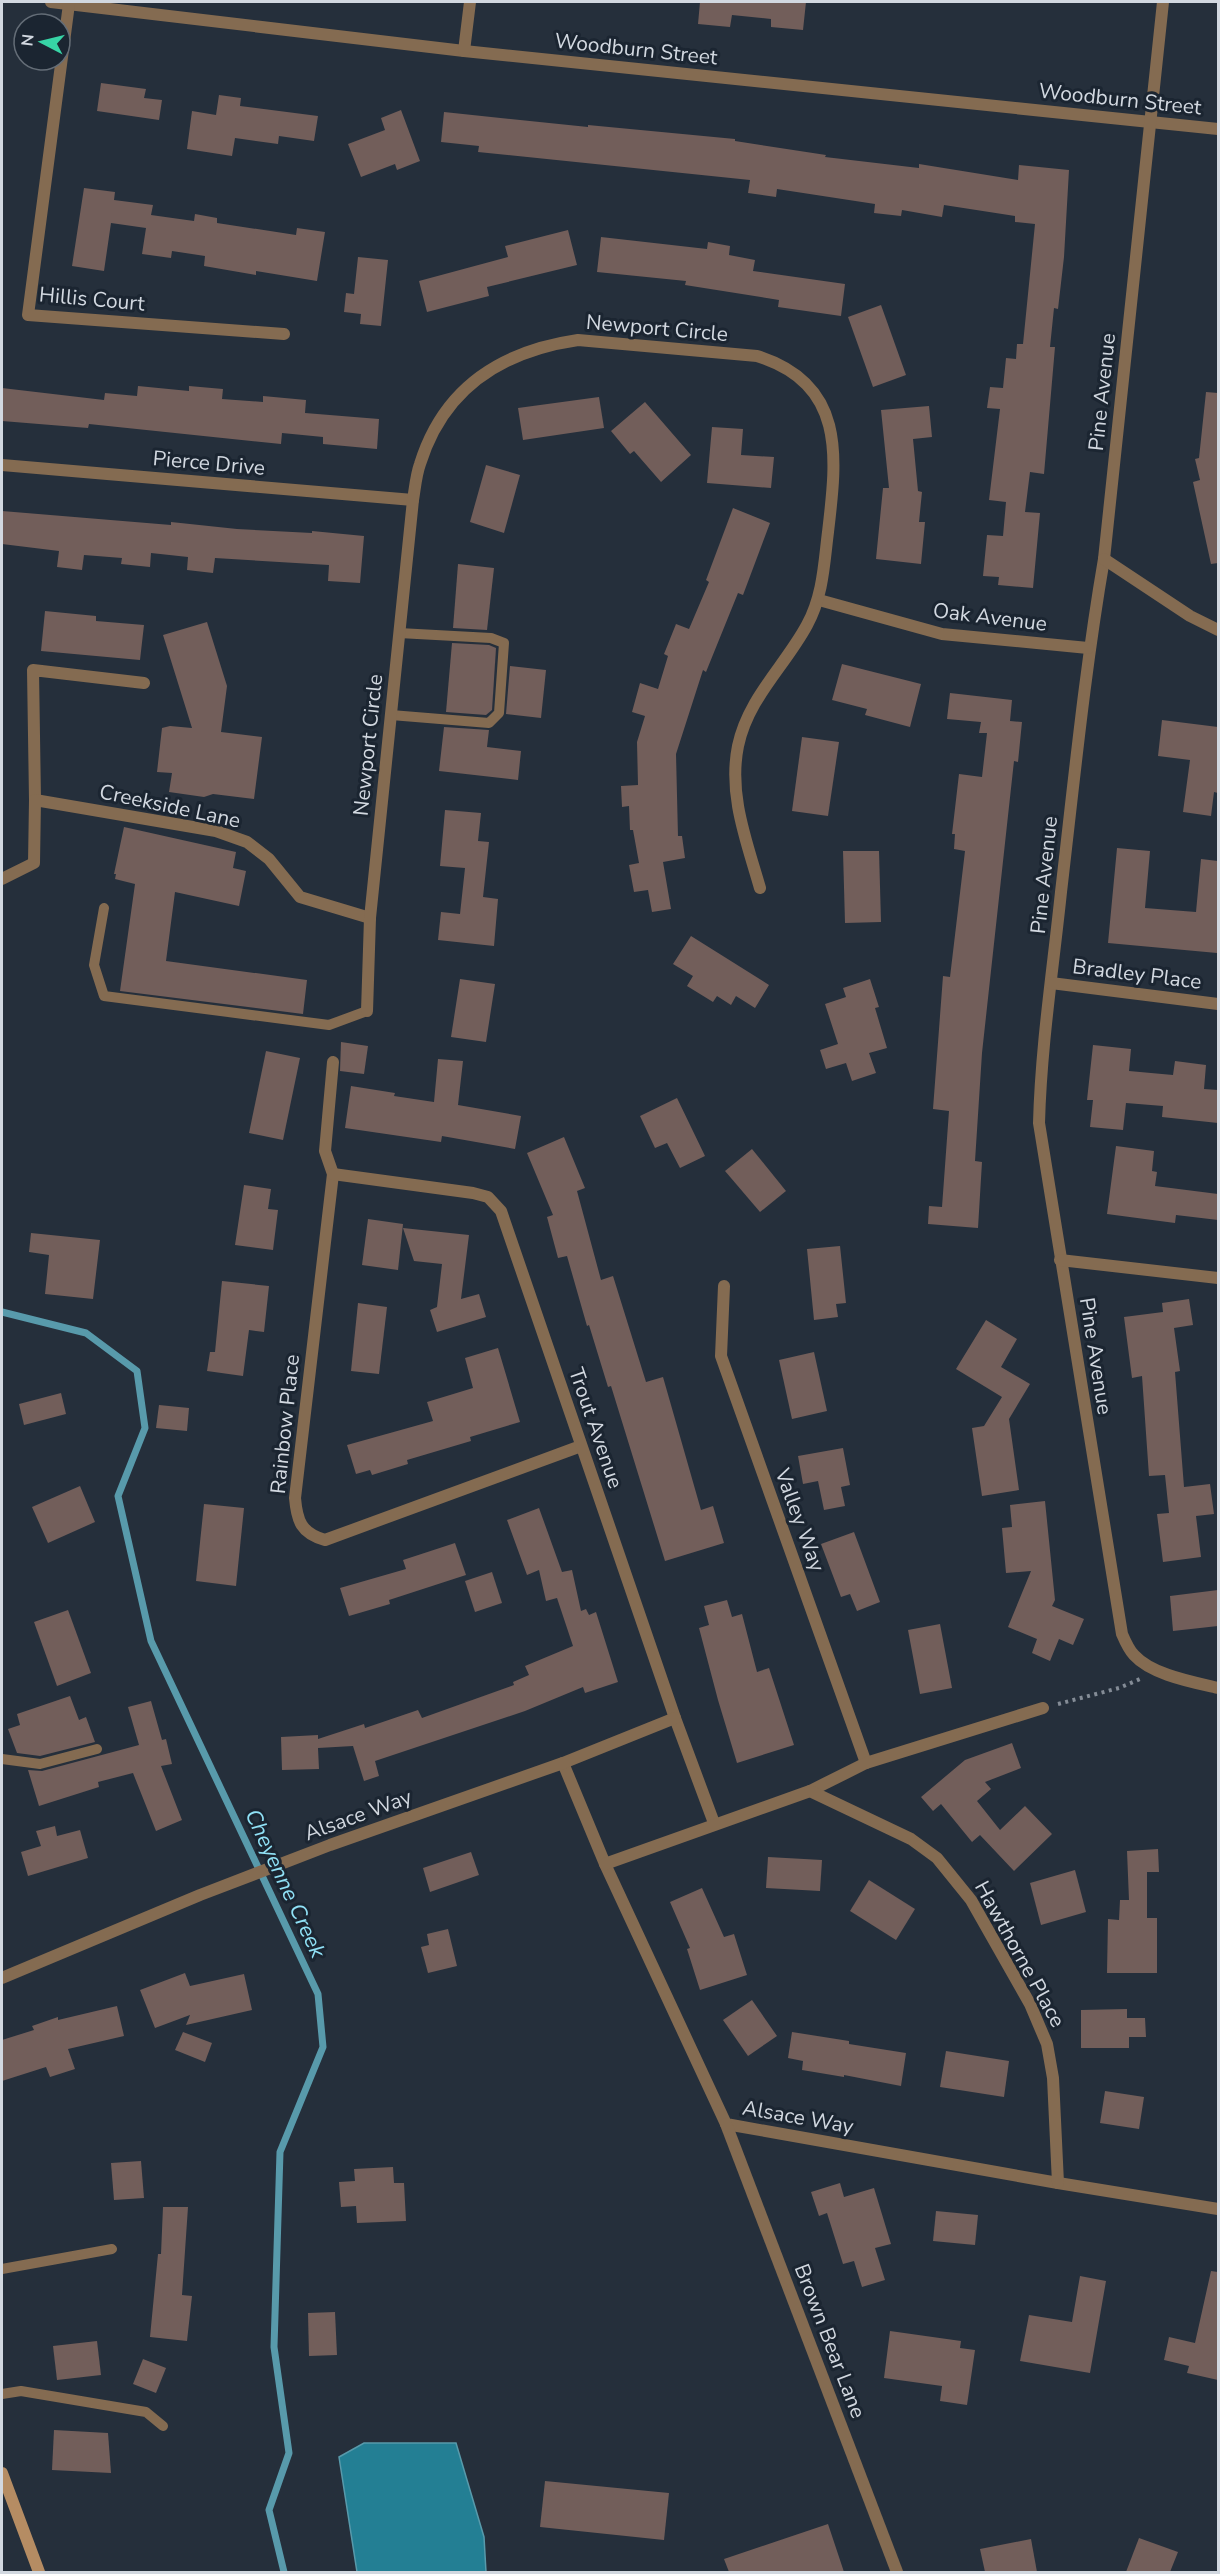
<svg xmlns="http://www.w3.org/2000/svg" width="1220" height="2574" font-family="'Nunito Sans',sans-serif">
	<style>
		.water { fill: #237f94; stroke: #589aab; stroke-width: 1.5 }
		.lines { fill: none; stroke-linecap: round; stroke-linejoin: round }
		.stream { stroke: #589aab; stroke-width: 7 }
		.building { fill: #725e5a }
		.path { stroke: #848c96; stroke-width: 4; stroke-dasharray: 3 4.5; stroke-linecap: butt }
		.lane { stroke: #846b51; stroke-width: 10 }
		.street { stroke: #846b51; stroke-width: 12 }
		.secondary { stroke: #b58c63; stroke-width: 12 }
		.labels { text-anchor: middle; stroke-width: 6; stroke-linejoin: round; paint-order: stroke }
		.street-label { font-size: 21px; fill: #d2d8e0; stroke: #1b2531 }
		.water-label { font-size: 22px; font-style: italic; fill: #90e1f6; stroke: #1b2531 }
	</style>
	<rect width="100%" height="100%" fill="#252f3b"/>
	<polygon class="water" points="364,2443 456,2443 484,2537 486,2572 357,2572 339,2457"/>
	<g class="lines">
		<polyline class="stream" points="2,1312 86,1333 137,1371 145,1428 118,1496 151,1641 318,1994 323,2047 280,2152 274,2347 289,2453 269,2510 284,2572"/>
	</g>
	<g class="building">
		<polygon points="700,2 806,2 803,30 771,27 771,19 732,15 730,27 698,24"/>
		<polygon points="101,83 146,89 144,98 162,100 159,120 97,111"/>
		<polygon points="219,95 241,98 240,106 318,116 314,141 279,136 278,144 235,138 232,156 187,149 192,111 216,115"/>
		<polygon points="401,110 420,161 397,170 395,164 361,177 348,144 385,130 381,118"/>
		<polygon points="444,112 588,127 588,125 735,139 735,141 826,155 825,157 919,168 919,164 1018,180 1019,165 1069,170 1064,257 1058,309 1054,308 1050,347 1055,347 1044,474 1030,472 1025,512 1040,513 1033,588 998,585 999,577 983,576 987,535 1003,536 1006,502 989,500 1000,409 987,408 990,387 1003,388 1006,358 1016,359 1017,344 1023,344 1035,224 1015,222 1015,216 944,205 942,217 902,210 901,216 874,213 875,204 777,189 776,197 748,193 750,180 478,152 479,146 441,142"/>
		<polygon points="84,188 115,192 114,200 153,205 151,215 194,221 195,214 217,218 217,223 296,235 297,228 325,232 317,281 256,271 256,275 204,266 205,256 172,251 171,258 142,254 146,228 111,223 104,271 72,266"/>
		<polygon points="568,230 577,265 487,287 489,296 427,312 419,281 508,257 505,246"/>
		<polygon points="601,237 707,249 708,242 730,246 729,255 755,260 753,271 845,284 841,316 778,307 779,300 685,285 686,281 597,272"/>
		<polygon points="358,257 388,260 381,326 360,324 361,314 344,312 346,293 354,294"/>
		<polygon points="881,305 906,375 873,387 848,317"/>
		<polygon points="138,386 189,391 189,386 223,389 222,399 263,402 263,396 306,400 305,413 379,419 377,449 323,444 323,437 282,433 281,444 89,424 88,428 2,421 2,388 104,400 105,393 137,396"/>
		<polygon points="1206,392 1218,393 1218,563 1211,564 1193,482 1200,480 1195,459 1199,458"/>
		<polygon points="599,397 604,428 523,440 518,408"/>
		<polygon points="645,402 691,455 661,482 634,451 630,454 611,431"/>
		<polygon points="929,406 932,437 913,439 918,491 922,492 919,522 925,522 921,564 876,559 883,488 889,488 881,410"/>
		<polygon points="712,427 743,429 741,455 774,457 771,488 707,483"/>
		<polygon points="486,465 520,475 504,533 470,522"/>
		<polygon points="733,508 770,523 743,595 738,593 706,672 703,670 676,754 678,836 682,836 685,858 663,862 671,909 652,912 648,890 634,892 629,865 639,863 633,830 630,830 629,806 622,807 621,786 638,785 637,742 645,716 632,712 640,683 658,689 668,656 664,654 676,624 689,629 709,582 706,580"/>
		<polygon points="2,511 171,525 171,522 237,529 312,533 312,531 364,536 360,583 328,581 329,565 215,558 213,573 187,570 188,557 151,553 150,567 121,564 122,558 84,555 82,570 57,567 59,551 2,544"/>
		<polygon points="458,564 494,568 487,630 453,628"/>
		<polygon points="45,611 96,616 96,621 144,625 140,660 41,651"/>
		<polygon points="207,622 227,686 221,732 262,737 254,799 213,794 204,797 169,792 172,773 157,772 162,728 170,726 192,728 163,635"/>
		<polygon points="452,643 489,645 496,648 492,710 486,715 446,712"/>
		<polygon points="842,664 921,684 910,727 865,715 867,709 832,700"/>
		<polygon points="510,666 546,670 541,718 506,714"/>
		<polygon points="950,693 1012,700 1010,721 1022,722 1018,762 1014,761 982,1053 975,1161 982,1162 978,1228 928,1224 929,1206 942,1207 949,1111 933,1109 943,976 950,977 965,851 954,849 955,834 952,834 959,774 982,777 987,733 979,733 981,722 947,719"/>
		<polygon points="1162,720 1218,727 1218,793 1214,792 1211,816 1183,812 1190,760 1158,756"/>
		<polygon points="444,727 489,730 487,747 521,751 518,780 439,771"/>
		<polygon points="802,737 839,742 828,816 792,811"/>
		<polygon points="445,810 481,813 478,841 489,842 483,897 498,899 494,946 438,940 441,912 460,914 465,868 440,866"/>
		<polygon points="124,827 236,852 233,868 246,871 239,906 175,892 166,961 307,980 303,1014 120,991 135,884 115,879 116,874 114,874"/>
		<polygon points="1117,848 1150,851 1145,908 1196,912 1201,859 1218,861 1217,953 1108,943"/>
		<polygon points="843,851 879,851 881,922 845,923"/>
		<polygon points="691,936 769,985 755,1008 736,996 731,1005 717,996 713,1002 687,986 693,976 673,964"/>
		<polygon points="460,979 495,984 486,1042 451,1037"/>
		<polygon points="870,979 879,1007 875,1008 887,1048 869,1053 876,1073 852,1081 846,1063 826,1069 820,1050 838,1044 825,1004 846,997 843,988"/>
		<polygon points="341,1042 368,1046 364,1074 340,1071"/>
		<polygon points="1093,1045 1131,1049 1129,1071 1173,1075 1175,1061 1206,1065 1204,1089 1218,1090 1218,1123 1162,1117 1163,1106 1126,1103 1123,1130 1090,1127 1093,1100 1087,1100"/>
		<polygon points="266,1051 300,1058 283,1140 249,1133"/>
		<polygon points="438,1059 463,1061 458,1105 521,1116 515,1149 442,1136 441,1142 345,1128 351,1086 395,1093 394,1096 434,1102"/>
		<polygon points="677,1098 705,1156 680,1168 667,1143 655,1148 640,1116"/>
		<polygon points="564,1137 585,1188 577,1191 601,1280 613,1276 646,1382 663,1377 701,1510 713,1506 724,1543 665,1561 611,1386 608,1387 589,1325 587,1326 567,1256 558,1258 547,1217 553,1215 527,1153"/>
		<polygon points="1116,1146 1154,1151 1152,1171 1157,1172 1155,1186 1218,1194 1218,1220 1176,1215 1175,1223 1107,1214"/>
		<polygon points="752,1149 786,1191 760,1212 725,1171"/>
		<polygon points="244,1185 271,1189 268,1209 278,1210 273,1250 235,1245"/>
		<polygon points="368,1219 403,1224 398,1270 362,1265"/>
		<polygon points="403,1228 469,1235 461,1299 479,1294 486,1317 437,1332 430,1310 437,1307 442,1264 414,1261"/>
		<polygon points="31,1233 100,1240 93,1299 45,1294 49,1255 29,1252"/>
		<polygon points="840,1246 846,1303 836,1304 838,1317 814,1320 807,1249"/>
		<polygon points="222,1281 269,1286 264,1332 249,1330 243,1376 207,1371 210,1352 215,1352"/>
		<polygon points="1189,1299 1193,1325 1174,1328 1180,1371 1175,1372 1184,1487 1210,1484 1214,1514 1196,1516 1201,1557 1163,1562 1157,1514 1169,1513 1165,1475 1149,1476 1142,1376 1132,1378 1124,1317 1163,1312 1162,1303"/>
		<polygon points="358,1303 387,1307 379,1374 351,1371"/>
		<polygon points="986,1320 1017,1339 1001,1367 1030,1384 1009,1419 1019,1490 982,1496 972,1428 984,1426 1002,1397 956,1369"/>
		<polygon points="498,1348 520,1422 470,1437 471,1441 407,1460 408,1464 372,1475 370,1470 356,1474 347,1445 433,1421 427,1402 473,1388 465,1358"/>
		<polygon points="814,1352 827,1411 792,1419 779,1360"/>
		<polygon points="61,1393 66,1414 24,1425 19,1404"/>
		<polygon points="159,1405 189,1408 187,1431 156,1428"/>
		<polygon points="843,1448 850,1485 841,1487 845,1506 824,1510 818,1481 803,1484 798,1456"/>
		<polygon points="80,1486 95,1522 48,1543 32,1507"/>
		<polygon points="1045,1501 1055,1600 1052,1606 1084,1619 1073,1645 1059,1639 1050,1661 1032,1653 1037,1639 1008,1627 1031,1571 1006,1573 1002,1528 1012,1527 1010,1505"/>
		<polygon points="204,1504 244,1508 236,1586 196,1581"/>
		<polygon points="539,1508 562,1572 572,1570 581,1611 586,1609 589,1615 596,1612 618,1682 585,1693 583,1687 525,1711 375,1761 379,1776 364,1781 353,1746 318,1748 319,1769 282,1770 281,1737 318,1735 318,1739 364,1724 365,1728 418,1710 422,1718 514,1685 513,1682 529,1675 525,1666 573,1646 557,1598 546,1601 539,1570 527,1575 507,1520"/>
		<polygon points="854,1532 880,1602 857,1611 850,1594 841,1597 821,1544"/>
		<polygon points="455,1543 466,1575 389,1600 390,1604 349,1616 340,1588 406,1569 403,1560"/>
		<polygon points="492,1572 502,1603 475,1612 465,1581"/>
		<polygon points="1218,1590 1218,1626 1173,1631 1170,1596"/>
		<polygon points="727,1600 732,1617 742,1614 757,1672 769,1668 794,1745 737,1763 718,1700 699,1628 709,1625 704,1606"/>
		<polygon points="68,1610 91,1673 57,1686 34,1622"/>
		<polygon points="940,1624 952,1688 920,1694 908,1630"/>
		<polygon points="70,1696 79,1720 86,1717 95,1742 40,1756 17,1753 8,1729 20,1725 17,1714"/>
		<polygon points="151,1701 162,1740 166,1739 172,1764 161,1766 182,1820 156,1831 133,1773 98,1782 99,1787 39,1806 28,1770 42,1771 139,1745 128,1707"/>
		<polygon points="1012,1743 1021,1768 985,1782 991,1789 977,1801 1000,1830 1025,1806 1052,1834 1014,1871 980,1835 972,1842 941,1804 933,1811 921,1797 965,1760"/>
		<polygon points="55,1826 57,1836 80,1830 88,1858 28,1876 21,1852 41,1846 36,1831"/>
		<polygon points="1158,1849 1159,1872 1147,1872 1147,1918 1157,1918 1157,1973 1107,1973 1108,1919 1119,1920 1120,1900 1129,1900 1127,1851"/>
		<polygon points="471,1852 479,1875 430,1892 423,1868"/>
		<polygon points="768,1857 822,1860 820,1891 766,1888"/>
		<polygon points="1075,1870 1086,1912 1041,1925 1030,1883"/>
		<polygon points="869,1880 915,1909 896,1940 850,1911"/>
		<polygon points="702,1888 724,1937 734,1934 747,1975 700,1990 687,1949 690,1948 670,1902"/>
		<polygon points="448,1929 457,1966 428,1973 421,1947 429,1945 427,1934"/>
		<polygon points="185,1973 190,1986 244,1974 252,2010 186,2025 190,2015 155,2028 140,1990"/>
		<polygon points="752,2000 777,2036 748,2056 723,2020"/>
		<polygon points="117,2006 124,2036 68,2049 75,2069 50,2077 46,2067 2,2081 2,2040 34,2030 32,2026 58,2017 58,2020"/>
		<polygon points="1127,2009 1127,2018 1145,2018 1146,2037 1129,2037 1129,2048 1081,2048 1081,2010"/>
		<polygon points="183,2032 212,2043 205,2062 175,2050"/>
		<polygon points="792,2032 849,2041 849,2044 906,2053 901,2086 844,2075 844,2077 802,2070 803,2061 788,2058"/>
		<polygon points="946,2051 1009,2061 1004,2097 940,2087"/>
		<polygon points="1105,2091 1144,2097 1139,2129 1100,2123"/>
		<polygon points="141,2161 144,2198 114,2200 111,2163"/>
		<polygon points="393,2167 394,2183 404,2183 406,2221 357,2223 356,2206 341,2207 339,2182 355,2181 354,2169"/>
		<polygon points="840,2183 844,2197 874,2188 891,2244 875,2248 885,2280 862,2287 854,2261 843,2264 827,2213 819,2216 811,2192"/>
		<polygon points="163,2207 188,2207 182,2295 192,2296 187,2341 150,2337 158,2254 161,2254"/>
		<polygon points="936,2211 978,2215 975,2245 933,2241"/>
		<polygon points="1211,2271 1218,2272 1218,2380 1187,2373 1189,2366 1164,2360 1169,2337 1195,2343"/>
		<polygon points="1080,2276 1106,2281 1090,2373 1020,2361 1029,2315 1072,2322"/>
		<polygon points="335,2312 337,2355 309,2356 308,2313"/>
		<polygon points="890,2331 961,2341 960,2348 975,2350 967,2405 940,2401 942,2386 884,2378"/>
		<polygon points="97,2341 101,2375 57,2380 53,2346"/>
		<polygon points="143,2359 166,2368 156,2393 133,2384"/>
		<polygon points="54,2430 108,2433 111,2473 52,2470"/>
		<polygon points="545,2481 669,2493 664,2540 540,2527"/>
		<polygon points="828,2524 844,2572 729,2572 724,2559"/>
		<polygon points="1139,2538 1178,2552 1170,2572 1126,2572"/>
		<polygon points="1031,2539 1037,2572 985,2572 980,2549"/>
	</g>
	<g class="lines">
		<polyline class="path" points="1058,1704 1119,1688 1140,1679"/>
		<g class="lane">
			<polyline points="391,715 489,723 499,713 504,643 491,638 399,633"/>
			<polyline points="104,908 94,965 104,996 329,1025 367,1011"/>
			<polyline points="2,1759 40,1764 97,1749"/>
			<polyline points="2,2269 112,2249"/>
			<polyline points="2,2394 21,2391 146,2412 163,2426"/>
		</g>
		<g class="street">
			<polyline points="51,2 464,51 1218,129"/>
			<path d="M1163 2 1104 559C1085 669 1074 781 1061 892 1053 969 1041 1046 1039 1123L1122 1634C1125 1641 1129 1650 1134 1655 1152 1675 1193 1682 1218 1688"/>
			<polyline points="69,4 28,315 284,334"/>
			<polyline points="464,51 470,2"/>
			<polyline points="2,465 413,500"/>
			<polyline points="1104,559 1190,616 1218,630"/>
			<polyline points="819,600 942,634 1088,648"/>
			<polyline points="35,800 33,670 144,683"/>
			<polyline points="2,879 34,863 35,800 216,831 247,842 269,859 300,897 370,918"/>
			<polyline points="1051,983 1218,1004"/>
			<path d="M367 1011 370 918 413 500C415 488 416 475 420 464 444 387 502 351 578 340L757 356C846 384 837 456 828 532 824 564 823 596 807 625 785 666 748 698 738 746 728 795 747 842 760 888"/>
			<path d="M333 1062 325 1151 333 1174 295 1498C297 1521 301 1533 325 1540L581 1446"/>
			<polyline points="333,1174 473,1193 488,1197 501,1211 675,1718 714,1823"/>
			<polyline points="1060,1260 1218,1278"/>
			<polyline points="724,1286 721,1356 866,1763"/>
			<polyline points="563,1763 605,1864 726,2124 1058,2183 1218,2209"/>
			<polyline points="810,1791 866,1763 1043,1708"/>
			<polyline points="605,1864 810,1791 911,1839 937,1858 971,1900 1030,2004 1047,2044 1053,2078 1058,2183"/>
			<polyline points="2,1978 200,1895 330,1845 563,1763 675,1718"/>
			<polyline points="726,2124 897,2572"/>
		</g>
		<polyline class="secondary" points="2,2473 39,2572"/>
	</g>
	<g class="labels">
		<g class="street-label">
			<text transform="translate(636 49) rotate(6)" y="7">Woodburn Street</text>
			<text transform="translate(1120 99) rotate(6)" y="7">Woodburn Street</text>
			<text transform="translate(92 299) rotate(5)" y="7">Hillis Court</text>
			<text transform="translate(657 328) rotate(5)" y="7">Newport Circle</text>
			<text transform="translate(1102 392) rotate(-84)" y="7">Pine Avenue</text>
			<text transform="translate(209 463) rotate(5)" y="7">Pierce Drive</text>
			<text transform="translate(990 617) rotate(7)" y="7">Oak Avenue</text>
			<text transform="translate(368 745) rotate(-84)" y="7">Newport Circle</text>
			<text transform="translate(170 806) rotate(12)" y="7">Creekside Lane</text>
			<text transform="translate(1044 875) rotate(-84)" y="7">Pine Avenue</text>
			<text transform="translate(1137 974) rotate(7)" y="7">Bradley Place</text>
			<text transform="translate(1096 1356) rotate(81)" y="7">Pine Avenue</text>
			<text transform="translate(285 1424) rotate(-84)" y="7">Rainbow Place</text>
			<text transform="translate(596 1428) rotate(71)" y="7">Trout Avenue</text>
			<text transform="translate(800 1520) rotate(70)" y="7">Valley Way</text>
			<text transform="translate(358 1815) rotate(-20)" y="7">Alsace Way</text>
			<text transform="translate(1020 1954) rotate(61)" y="7">Hawthorne Place</text>
			<text transform="translate(798 2117) rotate(10)" y="7">Alsace Way</text>
			<text transform="translate(830 2341) rotate(69)" y="7">Brown Bear Lane</text>
		</g>
		<g class="water-label">
			<text transform="translate(286 1883) rotate(65)" y="8">Cheyenne Creek</text>
		</g>
	</g>
	<rect width="1220" height="2574" fill="none" stroke="#d2d8e0" stroke-width="6"/>
	<g transform="translate(42 42) rotate(277)"><circle r="28" fill="#1b2531" stroke="#646d77" stroke-width="1.5"/>
	<path d="M0-4.5L10 22L0 15L-10 22Z" fill="#37d4a6"/>
	<text y="-9" font-size="16" font-weight="bold" text-anchor="middle" fill="#d2d8e0">N</text>
	</g>
</svg>
